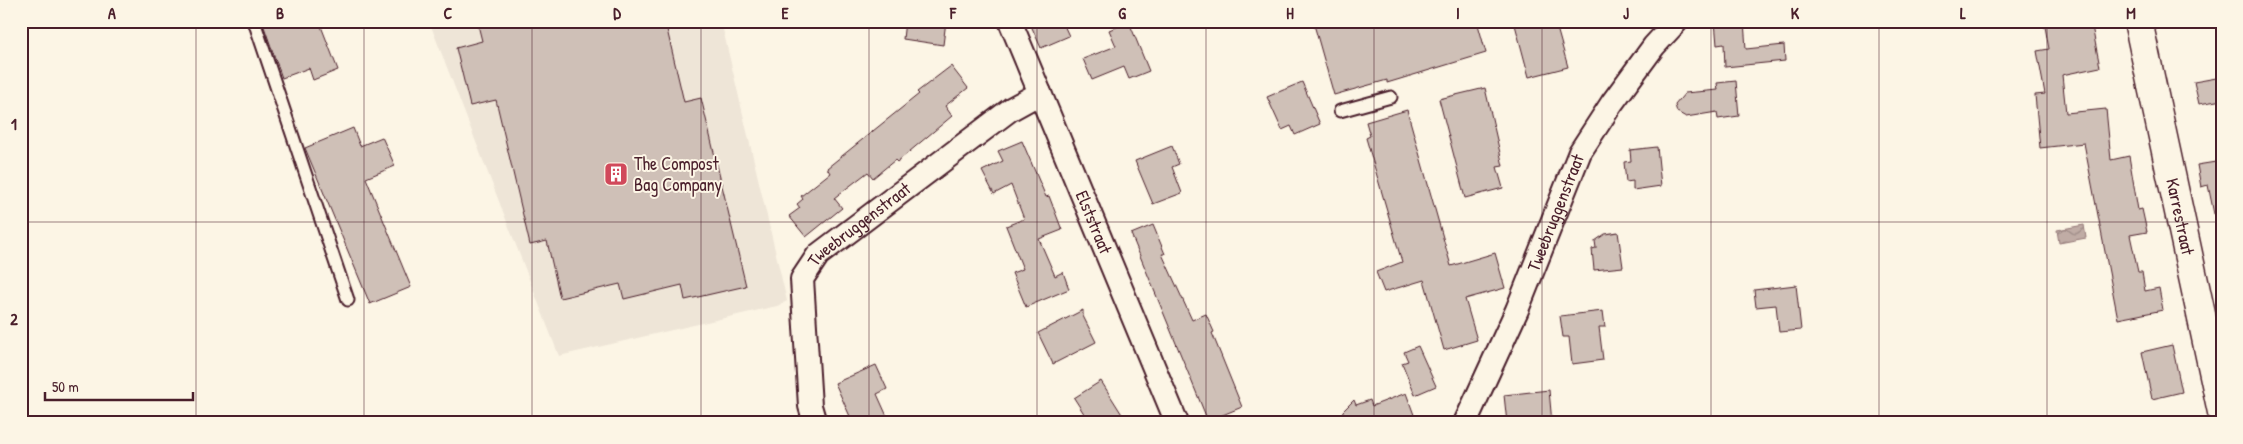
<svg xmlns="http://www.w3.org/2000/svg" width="2243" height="444" font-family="'Patrick Hand',sans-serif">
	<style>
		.built { fill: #eee5d7 }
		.water { fill: url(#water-waves); stroke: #917474 }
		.building { fill: #cfc0b7; stroke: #4a1f2b }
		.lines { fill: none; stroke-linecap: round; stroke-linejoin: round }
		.lane-casing { stroke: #4a1f2b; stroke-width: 15 }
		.street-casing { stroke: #4a1f2b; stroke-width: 26 }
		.secondary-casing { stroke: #4a1f2b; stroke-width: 31 }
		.lane { stroke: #fcf5e5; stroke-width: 11 }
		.street { stroke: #fcf5e5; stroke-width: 22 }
		.secondary { stroke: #fcf5e5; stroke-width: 28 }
		.grid { fill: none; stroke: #4a1f2b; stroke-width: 1; stroke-opacity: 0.55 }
		.labels { text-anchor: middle; stroke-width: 4; stroke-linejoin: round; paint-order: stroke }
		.poi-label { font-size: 18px; fill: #4a1f2b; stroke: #fcf5e5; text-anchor: start }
		.street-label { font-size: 18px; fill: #4a1f2b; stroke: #fcf5e5 }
		.neatline { fill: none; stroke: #4a1f2b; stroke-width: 2 }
		.grid-label { font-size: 16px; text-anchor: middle; font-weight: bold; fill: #4a1f2b }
	</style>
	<defs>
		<pattern id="water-waves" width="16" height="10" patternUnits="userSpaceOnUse" patternTransform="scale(1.25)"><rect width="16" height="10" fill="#c0aca5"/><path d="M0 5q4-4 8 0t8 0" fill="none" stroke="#9e8b87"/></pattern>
	</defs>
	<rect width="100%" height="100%" fill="#fcf5e5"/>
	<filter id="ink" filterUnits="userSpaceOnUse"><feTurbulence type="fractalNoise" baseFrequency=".02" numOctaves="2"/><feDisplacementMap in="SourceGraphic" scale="10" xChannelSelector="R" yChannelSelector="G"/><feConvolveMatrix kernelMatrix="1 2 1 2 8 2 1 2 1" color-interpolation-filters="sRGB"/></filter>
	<g filter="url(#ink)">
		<polygon class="built" points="429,21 721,21 787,301 777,306 559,356"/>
		<polygon class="water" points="2084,225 2086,238 2059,243 2057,230"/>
		<g class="building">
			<polygon points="262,21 319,21 338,70 313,80 309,68 282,78"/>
			<polygon points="477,21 665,21 684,102 701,98 746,286 685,300 682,285 624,299 620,284 560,298 547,241 530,245 496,100 470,106 456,48 482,41"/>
			<polygon points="905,21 946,21 943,45 903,39"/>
			<polygon points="1029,21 1062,21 1069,36 1041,48"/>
			<polygon points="1313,21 1477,21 1486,53 1387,83 1387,80 1334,95"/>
			<polygon points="1514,21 1555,21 1568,67 1529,77"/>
			<polygon points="1715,21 1744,21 1746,49 1784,45 1785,61 1725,67 1724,44 1717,45"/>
			<polygon points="2044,21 2091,21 2100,67 2062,75 2066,113 2106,109 2111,160 2129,156 2138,210 2142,209 2147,232 2130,235 2138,272 2142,272 2145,291 2159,288 2163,310 2118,319 2084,143 2040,148 2035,95 2045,94 2037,51 2049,49"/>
			<polygon points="1129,22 1149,71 1129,79 1124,67 1092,80 1083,59 1116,46 1109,30"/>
			<polygon points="951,66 968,88 945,106 952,116 897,162 895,160 873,178 868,172 834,198 842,208 806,237 789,216 800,208 797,204 803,199 801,196 830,173 827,168 919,94 917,92"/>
			<polygon points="2222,77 2222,100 2199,104 2194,82"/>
			<polygon points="1736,81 1739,116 1718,119 1717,112 1686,117 1677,112 1675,105 1685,93 1718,90 1717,83"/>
			<polygon points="1302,82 1320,124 1295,135 1291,126 1282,130 1267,97"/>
			<polygon points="1485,88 1503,166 1497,167 1503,188 1465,198 1439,99"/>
			<polygon points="1407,110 1451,266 1495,253 1505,288 1465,299 1477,340 1444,350 1424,280 1384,292 1376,272 1402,262 1366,138 1370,136 1366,122"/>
			<polygon points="353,128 360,146 382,137 395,166 366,178 411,287 370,304 305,148"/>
			<polygon points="1022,141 1046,197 1049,196 1062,230 1039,239 1055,276 1063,272 1069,289 1026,307 1012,273 1023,269 1006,226 1024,219 1011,185 994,194 982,171 1003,161 998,151"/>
			<polygon points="1172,146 1179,164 1172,167 1182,193 1153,204 1135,161"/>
			<polygon points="1657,147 1661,186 1633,190 1633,181 1626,182 1624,162 1631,161 1630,150"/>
			<polygon points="2222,161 2222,214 2214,214 2208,185 2201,187 2197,165"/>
			<polygon points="1153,225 1165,254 1162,254 1192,320 1206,314 1214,332 1212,333 1242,407 1208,421 1131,234"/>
			<polygon points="1618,232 1623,267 1594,270 1592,249 1596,248 1595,241 1605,234"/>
			<polygon points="1796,285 1801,330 1779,332 1776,305 1756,307 1754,290"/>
			<polygon points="1083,310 1083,316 1096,342 1053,364 1038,333"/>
			<polygon points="1603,311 1605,327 1599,327 1603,360 1572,364 1569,337 1563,337 1560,316"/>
			<polygon points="2172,345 2182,392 2152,399 2142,352"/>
			<polygon points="1418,346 1436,386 1415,395 1402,363 1408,361 1404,352"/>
			<polygon points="876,365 887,389 877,394 890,423 853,423 835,383"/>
			<polygon points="1101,381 1123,416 1112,423 1090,423 1074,398"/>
			<polygon points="1549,390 1552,423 1507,423 1504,395"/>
			<polygon points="1406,393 1417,423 1333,423 1341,418 1343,411 1354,400 1356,405 1370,400 1372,406"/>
		</g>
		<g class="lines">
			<g class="lane-casing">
				<g id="lane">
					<polyline points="254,21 348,300"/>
					<polyline points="1340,111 1391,97"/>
				</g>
			</g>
			<g class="street-casing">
				<g id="street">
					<path id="s1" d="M1010 21 1177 423"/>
					<path id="s2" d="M815 423 810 406 802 279 818 255 1011 109 1040 93"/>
					<path id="s3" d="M1465 423 1517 310 1580 152 1612 103 1654 46 1677 21"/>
				</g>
			</g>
			<g class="secondary-casing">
				<g id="secondary">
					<path id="s4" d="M2138 21 2222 412"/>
				</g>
			</g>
			<use href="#lane" class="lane"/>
			<use href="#street" class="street"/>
			<use href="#secondary" class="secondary"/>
		</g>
	</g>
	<path class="grid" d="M196 21V423M364 21V423M532 21V423M701 21V423M869 21V423M1037 21V423M1206 21V423M1374 21V423M1542 21V423M1711 21V423M1879 21V423M2047 21V423M21 222H2222"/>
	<defs>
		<g id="building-square" transform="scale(1.25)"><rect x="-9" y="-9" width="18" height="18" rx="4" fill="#d1495b" stroke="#fcf5e5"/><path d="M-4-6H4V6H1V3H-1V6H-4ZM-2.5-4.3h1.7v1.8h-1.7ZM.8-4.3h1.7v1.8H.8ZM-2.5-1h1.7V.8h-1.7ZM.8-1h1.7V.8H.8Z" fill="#fff"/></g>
	</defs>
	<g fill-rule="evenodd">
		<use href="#building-square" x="616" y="174"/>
	</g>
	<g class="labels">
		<g class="poi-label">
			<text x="634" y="170">The Compost<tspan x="634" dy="21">Bag Company</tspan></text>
		</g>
		<g class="street-label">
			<text dy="6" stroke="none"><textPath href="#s3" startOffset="229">Tweebruggenstraat</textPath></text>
			<text dy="6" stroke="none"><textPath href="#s4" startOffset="200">Karrestraat</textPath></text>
			<text dy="6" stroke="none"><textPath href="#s1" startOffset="218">Elststraat</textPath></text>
			<text dy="6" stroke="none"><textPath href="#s2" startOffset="225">Tweebruggenstraat</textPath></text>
		</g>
	</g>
	<rect width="2243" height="444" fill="none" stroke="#fcf5e5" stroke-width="55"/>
	<path d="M45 392v8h148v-8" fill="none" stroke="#4a1f2b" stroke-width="2.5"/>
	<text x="52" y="392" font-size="15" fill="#4a1f2b" stroke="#fcf5e5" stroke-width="4" paint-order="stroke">50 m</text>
	<rect x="28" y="28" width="2188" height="388" class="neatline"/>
	<g class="grid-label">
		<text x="112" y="19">A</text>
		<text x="280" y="19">B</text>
		<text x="448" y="19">C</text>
		<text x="617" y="19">D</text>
		<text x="785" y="19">E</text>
		<text x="953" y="19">F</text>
		<text x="1122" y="19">G</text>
		<text x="1290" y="19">H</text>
		<text x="1458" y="19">I</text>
		<text x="1626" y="19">J</text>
		<text x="1795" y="19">K</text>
		<text x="1963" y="19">L</text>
		<text x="2131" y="19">M</text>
		<text x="14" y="130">1</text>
		<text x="14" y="325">2</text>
	</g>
</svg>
